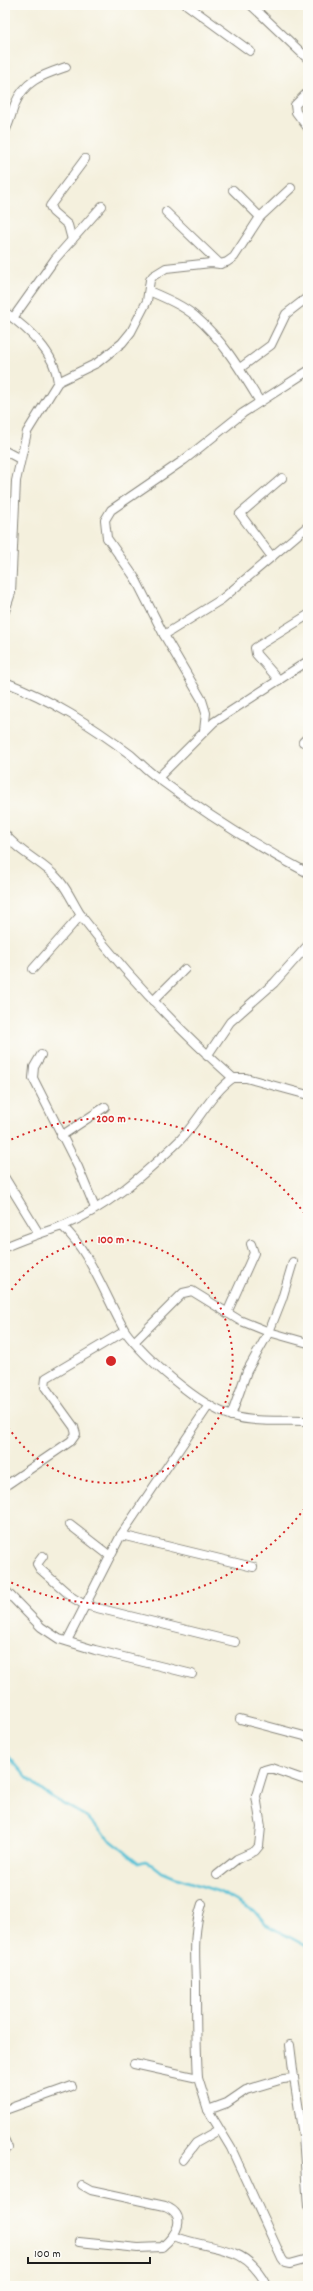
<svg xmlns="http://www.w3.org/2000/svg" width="313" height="2291" font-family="Dekko,sans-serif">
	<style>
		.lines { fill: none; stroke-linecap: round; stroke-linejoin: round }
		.stream { stroke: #5ac2d7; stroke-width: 2.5 }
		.street-casing { stroke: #88867c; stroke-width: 10 }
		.street { stroke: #fff; stroke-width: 8 }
		.ring { fill: none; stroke: #d62828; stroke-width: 2; stroke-dasharray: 2 4 }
		.centre { fill: #d62828; stroke: #fdfcf7; stroke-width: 2 }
		.ring-label { font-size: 12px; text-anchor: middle; font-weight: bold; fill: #d62828; stroke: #fdfcf7; stroke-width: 3.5; stroke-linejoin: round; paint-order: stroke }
	</style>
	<rect width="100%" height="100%" fill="#fdfcf7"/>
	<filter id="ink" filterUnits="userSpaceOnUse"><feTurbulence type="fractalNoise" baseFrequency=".025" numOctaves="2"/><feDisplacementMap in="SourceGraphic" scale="8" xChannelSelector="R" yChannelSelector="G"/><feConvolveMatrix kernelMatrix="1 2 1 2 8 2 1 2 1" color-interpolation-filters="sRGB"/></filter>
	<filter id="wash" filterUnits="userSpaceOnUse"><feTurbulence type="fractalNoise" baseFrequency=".012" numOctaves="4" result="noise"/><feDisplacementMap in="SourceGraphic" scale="16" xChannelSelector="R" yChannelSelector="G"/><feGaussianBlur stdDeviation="0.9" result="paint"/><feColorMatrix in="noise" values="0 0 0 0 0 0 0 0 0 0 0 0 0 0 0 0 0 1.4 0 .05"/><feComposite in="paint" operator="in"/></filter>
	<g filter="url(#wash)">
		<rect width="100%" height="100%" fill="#f4f0dd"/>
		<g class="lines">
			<polyline class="stream" points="5,1752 28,1779 53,1798 87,1817 104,1835 139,1863 145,1861 152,1864 162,1872 174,1877 220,1892 254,1911 265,1924 308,1947"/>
		</g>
	</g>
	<g filter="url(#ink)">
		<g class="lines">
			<g class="street-casing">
				<g id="street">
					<polyline points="187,5 250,51"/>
					<polyline points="251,5 308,59"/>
					<polyline points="308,92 295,105 296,112 308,128"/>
					<path d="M5 131C10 122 11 114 15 104 25 80 43 75 66 67"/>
					<polyline points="233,190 260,217"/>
					<polyline points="166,212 220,264"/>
					<polyline points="72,240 68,225 53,212 50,206 85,159"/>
					<path d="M149 291C165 298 182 305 195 316 223 340 241 371 260 402"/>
					<path d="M5 312C28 329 55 352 58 382"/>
					<polyline points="13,318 55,259 102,206"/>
					<polyline points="240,368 271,345 286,314 308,297"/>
					<polyline points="5,451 20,459"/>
					<polyline points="272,557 240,514 282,478"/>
					<polyline points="5,611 11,593 16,481 27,432 58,382 97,363 122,343 131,332 147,301 150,280 153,276 166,268 211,263 220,264 227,262 234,257 260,217 291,188"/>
					<polyline points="164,635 135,578 107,538 105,520 111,510 184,460 243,413 308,371"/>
					<polyline points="279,680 256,654 255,648 308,615"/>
					<path d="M5 682C52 700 91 725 131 755 140 763 149 772 159 779 206 814 256 846 308 873"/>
					<polyline points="204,731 206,713 202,700 164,635 222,599 308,526"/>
					<polyline points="303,742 308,737"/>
					<polyline points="158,778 214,722 308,661"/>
					<path d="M5 834C20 854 44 862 60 881 69 892 74 905 82 917 127 976 178 1029 233 1078"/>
					<polyline points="33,969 81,915"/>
					<polyline points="153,1001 185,969"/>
					<polyline points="41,1055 34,1067 33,1078 78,1167 95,1208"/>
					<polyline points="207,1056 230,1022 274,983 308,945"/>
					<polyline points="61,1136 105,1107"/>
					<polyline points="5,1178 38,1232"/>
					<path d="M62 1226C90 1251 106 1298 125 1331 145 1358 199 1406 232 1416 255 1423 284 1420 308 1421"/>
					<path d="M5 1247C25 1238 42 1233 62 1226 105 1209 142 1176 175 1145 197 1125 209 1095 233 1078H246L308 1095"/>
					<polyline points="227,1313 254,1253 251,1244"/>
					<polyline points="134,1342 183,1293 192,1291 239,1320 269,1332 308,1343"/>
					<polyline points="231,1416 247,1371 269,1332 282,1299 293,1262"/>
					<polyline points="5,1486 71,1441 76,1434 74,1427 45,1387 46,1378 125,1331"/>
					<polyline points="70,1525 110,1556"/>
					<polyline points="121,1535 253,1567"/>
					<polyline points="43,1556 37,1564 40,1569 73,1598 85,1605 235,1642"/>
					<polyline points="5,1590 41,1627 59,1639 95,1650 192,1674"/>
					<polyline points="67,1641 121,1535 209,1405"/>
					<polyline points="240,1719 308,1737"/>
					<polyline points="217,1875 237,1859 255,1851 259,1846 261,1827 256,1796 264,1770 271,1768 308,1781"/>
					<polyline points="290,2045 294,2078"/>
					<polyline points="134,2064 198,2078 208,2110 231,2148 282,2259 285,2263 290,2264 308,2259"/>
					<path d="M198 2078C196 2046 196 2015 196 1983 195 1955 193 1930 202 1904"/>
					<polyline points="5,2110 72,2086"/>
					<polyline points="208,2110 227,2103 246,2090 283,2079 294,2078 303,2136 308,2207"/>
					<polyline points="5,2141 8,2148"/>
					<polyline points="183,2160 196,2143 219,2130"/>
					<path d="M174 2236C212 2252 244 2241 267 2286"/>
					<path d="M79 2242 138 2248 162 2247C176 2235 189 2216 165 2206L91 2190 82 2185"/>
				</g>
			</g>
			<use href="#street" class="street"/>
		</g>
	</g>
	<g class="ring">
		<path d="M5 1300A122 122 0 1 1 5 1422"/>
		<path d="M308 1504A243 243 0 0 1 6 1580M6 1142A243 243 0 0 1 308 1218"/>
	</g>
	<circle cx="111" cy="1361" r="6" class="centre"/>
	<g class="ring-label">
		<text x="111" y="1122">200 m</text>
		<text x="111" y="1243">100 m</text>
	</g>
	<rect width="313" height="2291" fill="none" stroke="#fdfcf7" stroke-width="20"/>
	<path d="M28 2257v6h122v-6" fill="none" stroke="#1c1c1c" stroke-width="2"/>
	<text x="34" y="2257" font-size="12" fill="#1c1c1c" stroke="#fdfcf7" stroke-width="3" paint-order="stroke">100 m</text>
</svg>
